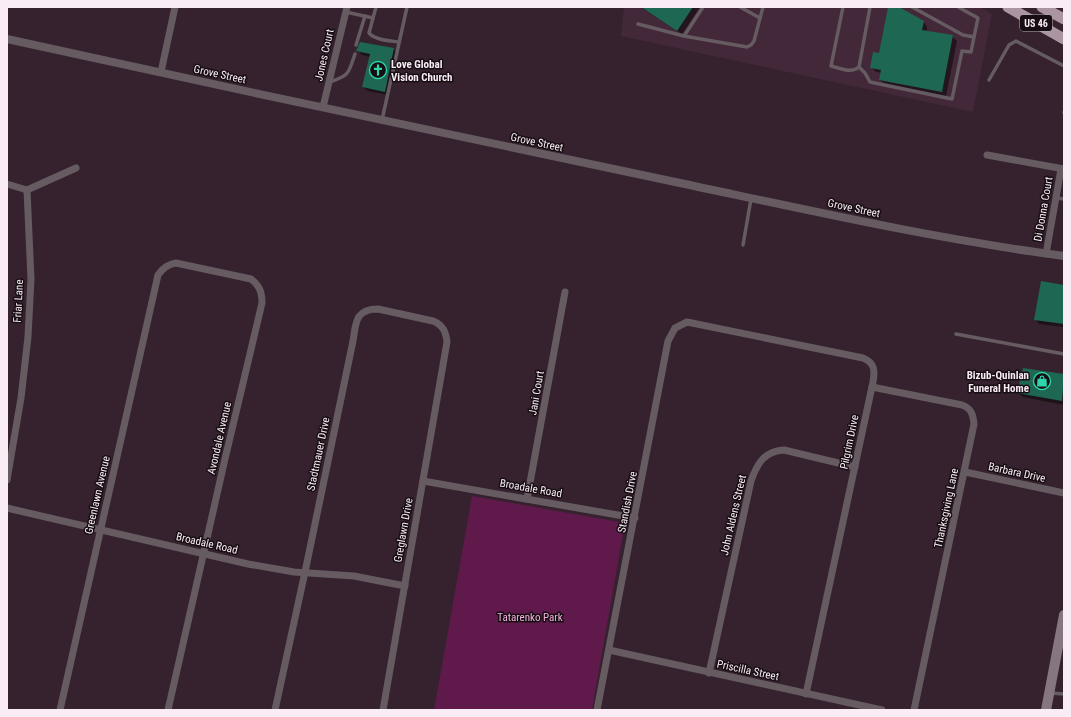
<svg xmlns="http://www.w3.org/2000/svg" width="1071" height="717" font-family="'Roboto Condensed',sans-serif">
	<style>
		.built { fill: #422839 }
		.green { fill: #5f194b }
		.shadow { fill: #0007 }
		.building { fill: #1e6753 }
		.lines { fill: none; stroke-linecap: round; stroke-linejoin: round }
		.service { stroke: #655b61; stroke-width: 3.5 }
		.minor { stroke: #655b61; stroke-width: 7 }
		.tertiary { stroke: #655b61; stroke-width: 8 }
		.secondary { stroke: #867680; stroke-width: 10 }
		.trunk { stroke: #ac95a3; stroke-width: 11 }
		.labels { text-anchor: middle; stroke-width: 3; stroke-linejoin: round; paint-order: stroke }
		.shield { fill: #170e14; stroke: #b5a9b1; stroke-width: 1 }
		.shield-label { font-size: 10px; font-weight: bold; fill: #f9ecf4 }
		.street-label { font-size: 11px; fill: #f9ecf4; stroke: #170e14 }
		.poi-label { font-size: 11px; font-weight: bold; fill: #f9ecf4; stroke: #170e14; text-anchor: start }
		.park-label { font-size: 11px; fill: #f5b1dd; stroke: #170e14 }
	</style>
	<rect width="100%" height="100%" fill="#35222e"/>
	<polygon class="built" points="624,7 980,7 992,14 973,112 621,36"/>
	<polygon class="green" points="472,496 625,523 592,710 434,710"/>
	<g class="shadow">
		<polygon points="640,7 700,7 682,34"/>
		<polygon points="889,7 897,7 923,22 927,26 927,31 952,36 957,41 946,96 885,84 880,80 882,73 876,72 871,67 880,54"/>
		<polygon points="393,49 398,54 389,95 368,91 363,87 370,57 362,55 358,51"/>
		<polygon points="1064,286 1064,327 1039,324 1035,319"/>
		<polygon points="1064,375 1064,405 1023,397 1018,393"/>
	</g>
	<g class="building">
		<polygon points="641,7 693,7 677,31"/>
		<polygon points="888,7 899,7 924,21 922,30 953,35 942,92 879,80 881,70 870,68 873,52 879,53"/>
		<polygon points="360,42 394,48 385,92 362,87 370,54 356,51"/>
		<polygon points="1041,281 1064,285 1064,324 1034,320"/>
		<polygon points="1023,368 1064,374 1064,389 1063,388 1062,401 1017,393"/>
	</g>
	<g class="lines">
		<g class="service">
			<polyline points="740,7 760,18"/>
			<path d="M843 7 831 66C840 68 851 74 859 67L870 7"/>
			<polyline points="912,7 963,35 974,37 978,18 958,7"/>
			<polyline points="346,12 373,18 376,7"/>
			<path d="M373 18 369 33C374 40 391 41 399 42"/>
			<polyline points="638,24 684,36 747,47 751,45 754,41 763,7"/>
			<polyline points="684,36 703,7"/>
			<polyline points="356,45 365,16"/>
			<polyline points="859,67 865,73 870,82 952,99 962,51 971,52 974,37"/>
			<polyline points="989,80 1009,45 1016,41 1064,66"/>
			<path d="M330 82C350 75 348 74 355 54"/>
			<polyline points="1064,113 1064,112"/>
			<polyline points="382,120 407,7"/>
			<polyline points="1057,198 1064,199"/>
			<polyline points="743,245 751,199"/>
			<polyline points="956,334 1064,354"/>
			<polyline points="1051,693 1064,694"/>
		</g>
		<g class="minor">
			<polyline points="161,72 175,7"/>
			<polyline points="323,107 347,7"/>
			<polyline points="987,155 1064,169"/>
			<polyline points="7,184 27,190"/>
			<polyline points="27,190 76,168"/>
			<polyline points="1046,254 1061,169"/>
			<path d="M872 387 962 405C971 408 973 414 974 424L914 710"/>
			<polyline points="965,472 1064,493"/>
			<polyline points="7,480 21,398 28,337 31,279 27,190"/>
			<polyline points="423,481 635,518"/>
			<polyline points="527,499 565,292"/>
			<polyline points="7,508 248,564 294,572 354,576 405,586"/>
			<polyline points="609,650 882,710"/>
			<path d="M709 673 751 481C757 464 764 451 784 450L855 467"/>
			<path d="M60 710 158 275C163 268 168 264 176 263L251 279C260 286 262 293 262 303L225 459 168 710"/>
			<path d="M275 710 305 572 353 341C356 323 355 309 378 309L433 321C443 325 446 332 447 342L383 710"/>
			<path d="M597 710 668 341 675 328 687 322 863 358C875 363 875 371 873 382L806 694"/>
		</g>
		<path class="tertiary" d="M7 39C231 88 456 137 680 183 808 210 935 239 1064 256"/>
		<polyline class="secondary" points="1046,710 1064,615"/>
		<g class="trunk">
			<polyline points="1008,7 1064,39"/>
			<polyline points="1042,7 1064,19"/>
		</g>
	</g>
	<defs>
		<g id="church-ring" transform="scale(0.9)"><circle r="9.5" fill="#170e14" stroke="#2cd5ab" stroke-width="1.5"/><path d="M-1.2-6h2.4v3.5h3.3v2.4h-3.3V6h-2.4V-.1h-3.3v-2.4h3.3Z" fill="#2cd5ab"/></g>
		<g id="shop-ring" transform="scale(0.9)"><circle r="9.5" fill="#170e14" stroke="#2cd5ab" stroke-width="1.5"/><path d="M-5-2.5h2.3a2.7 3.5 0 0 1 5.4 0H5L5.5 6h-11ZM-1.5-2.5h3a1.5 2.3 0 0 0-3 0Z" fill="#2cd5ab"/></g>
	</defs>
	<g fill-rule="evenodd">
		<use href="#church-ring" x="378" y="70"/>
		<use href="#shop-ring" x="1042" y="381"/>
	</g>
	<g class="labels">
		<rect class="shield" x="1020" y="15" width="32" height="16" rx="3"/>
		<g class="shield-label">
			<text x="1036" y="27">US 46</text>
		</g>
		<g class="street-label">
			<text transform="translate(324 55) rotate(-77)" y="4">Jones Court</text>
			<text transform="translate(220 74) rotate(12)" y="4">Grove Street</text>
			<text transform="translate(537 142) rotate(12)" y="4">Grove Street</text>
			<text transform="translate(854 208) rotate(12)" y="4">Grove Street</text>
			<text transform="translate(1043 209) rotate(-80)" y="4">Di Donna Court</text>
			<text transform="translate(18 301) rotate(-87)" y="4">Friar Lane</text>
			<text transform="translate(536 393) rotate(-80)" y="4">Jani Court</text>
			<text transform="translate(219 438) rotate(-77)" y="4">Avondale Avenue</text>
			<text transform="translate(849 442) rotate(-78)" y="4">Pilgrim Drive</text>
			<text transform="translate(318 454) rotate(-78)" y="4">Stadtmauer Drive</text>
			<text transform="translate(1017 472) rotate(12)" y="4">Barbara Drive</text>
			<text transform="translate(531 488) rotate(10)" y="4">Broadale Road</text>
			<text transform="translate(97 495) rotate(-77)" y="4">Greenlawn Avenue</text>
			<text transform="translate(627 502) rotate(-79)" y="4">Standish Drive</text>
			<text transform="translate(946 508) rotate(-78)" y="4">Thanksgiving Lane</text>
			<text transform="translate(733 515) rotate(-77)" y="4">John Aldens Street</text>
			<text transform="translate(403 530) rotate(-80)" y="4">Greglawn Drive</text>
			<text transform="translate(207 543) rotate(13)" y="4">Broadale Road</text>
			<text transform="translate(748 670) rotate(12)" y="4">Priscilla Street</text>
		</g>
		<g class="poi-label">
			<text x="391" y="68">Love Global<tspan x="391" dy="13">Vision Church</tspan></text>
			<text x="1029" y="379" text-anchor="end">Bizub-Quinlan<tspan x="1029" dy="13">Funeral Home</tspan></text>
		</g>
		<g class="park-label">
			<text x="530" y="621">Tatarenko Park</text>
		</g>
	</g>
	<rect width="1071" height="717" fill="none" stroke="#f9ecf4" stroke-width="16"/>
</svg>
